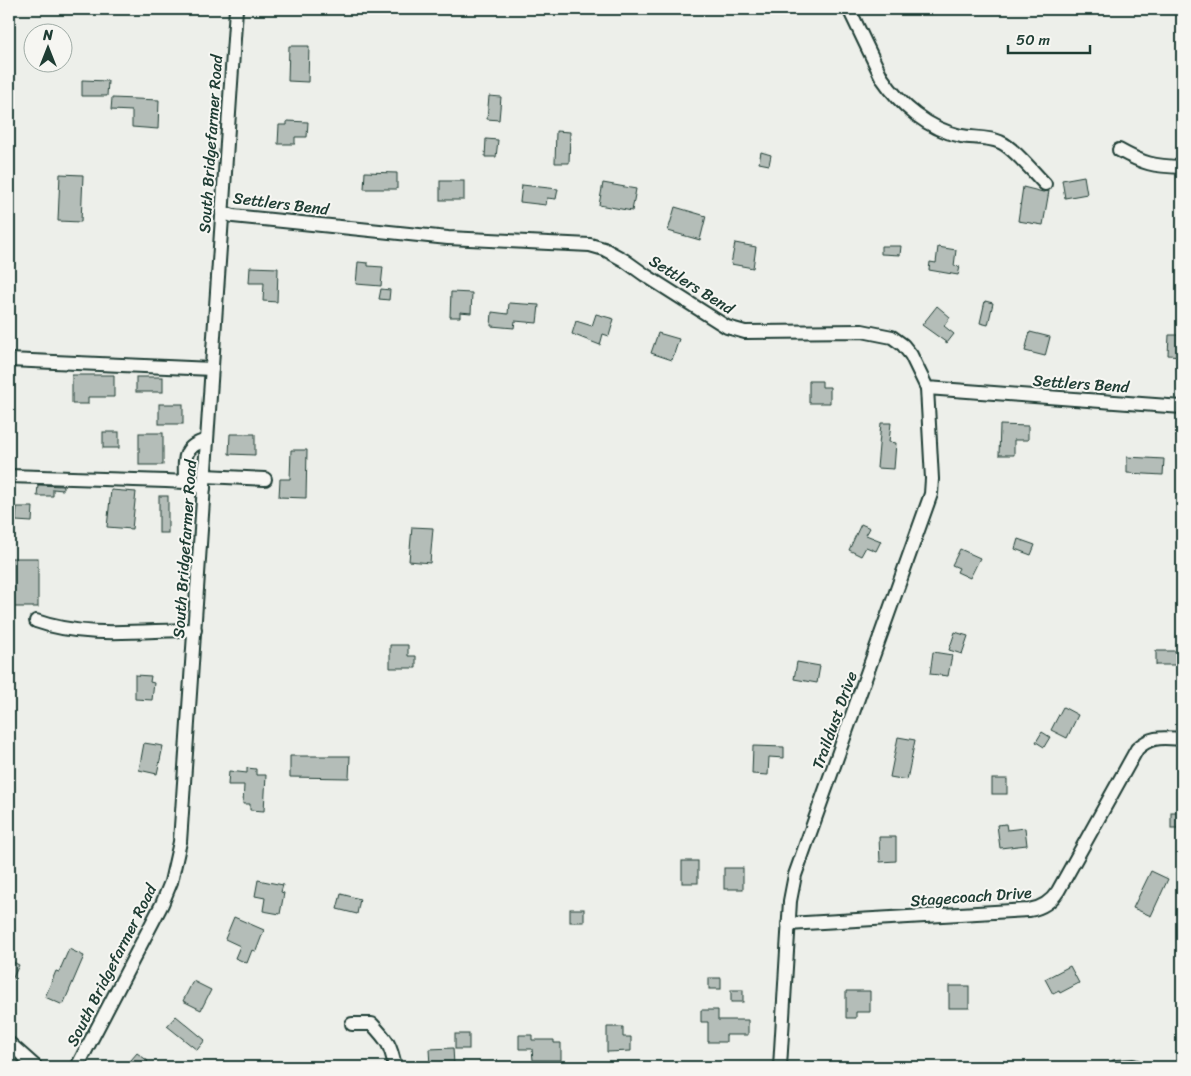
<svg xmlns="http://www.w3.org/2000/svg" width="1191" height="1076" font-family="Sriracha,sans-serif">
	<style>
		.building { fill: #b4bdb8; stroke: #1f3d34 }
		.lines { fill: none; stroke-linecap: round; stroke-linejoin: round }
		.minor-casing { stroke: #1f3d34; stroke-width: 16 }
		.minor { stroke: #f6f6f2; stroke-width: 12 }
		.labels { text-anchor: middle; stroke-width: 4; stroke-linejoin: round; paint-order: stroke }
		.street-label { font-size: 16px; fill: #1f3d34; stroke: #f6f6f2 }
	</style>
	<rect width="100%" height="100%" fill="#edefea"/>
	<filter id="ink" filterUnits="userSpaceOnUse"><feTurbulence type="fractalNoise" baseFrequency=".02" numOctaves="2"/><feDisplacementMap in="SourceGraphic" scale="10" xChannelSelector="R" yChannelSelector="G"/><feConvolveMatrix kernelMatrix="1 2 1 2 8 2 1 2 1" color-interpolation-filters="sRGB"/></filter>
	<g filter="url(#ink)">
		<g class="building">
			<polygon points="289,46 309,46 308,82 288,81"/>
			<polygon points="82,80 108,81 107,96 82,96"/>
			<polygon points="489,96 501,97 499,120 487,119"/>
			<polygon points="112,98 159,100 158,129 132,127 132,111 111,110"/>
			<polygon points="287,121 308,122 307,137 295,137 295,144 278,144 279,125 287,125"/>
			<polygon points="556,131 570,132 569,163 555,163"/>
			<polygon points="486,139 498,140 496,157 485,157"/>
			<polygon points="761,152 771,155 769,165 759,163"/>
			<polygon points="365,172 397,173 397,189 364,189"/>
			<polygon points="60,174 83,175 81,222 58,221"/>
			<polygon points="1084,176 1087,194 1065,198 1062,180"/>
			<rect x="440" y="181" width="24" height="19"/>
			<polygon points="603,183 636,189 632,211 599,205"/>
			<polygon points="522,185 558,189 556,199 547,198 546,205 520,202"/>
			<polygon points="1023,187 1043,192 1049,191 1043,225 1018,221"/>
			<polygon points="675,207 706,216 700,240 668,231"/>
			<polygon points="735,243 756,247 753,268 731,264"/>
			<polygon points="881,246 901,246 900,255 881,254"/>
			<polygon points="938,247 956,250 954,266 960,267 958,275 929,270 930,262 936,263"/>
			<polygon points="358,262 368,263 368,266 383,267 381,286 356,284"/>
			<polygon points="250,267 278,268 277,302 263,301 264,283 249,283"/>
			<polygon points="381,289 390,290 389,300 379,299"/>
			<polygon points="451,292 472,293 471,313 460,312 460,317 450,317"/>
			<polygon points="985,301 993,303 988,325 980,323"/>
			<polygon points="509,303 539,305 537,323 515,321 514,328 491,326 492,312 508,314"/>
			<polygon points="937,306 950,317 944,326 954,334 947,343 922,325"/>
			<polygon points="596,314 614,319 609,336 603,334 600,345 572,334 576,321 592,326"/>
			<polygon points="1030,332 1050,337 1045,356 1025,351"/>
			<polygon points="658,333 679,339 672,360 651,353"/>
			<polygon points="1169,335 1182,335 1182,356 1168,355"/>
			<polygon points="72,375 114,375 114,397 88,397 88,404 72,404"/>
			<rect x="136" y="377" width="27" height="15"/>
			<polygon points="809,381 822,381 822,387 830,387 830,403 809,403"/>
			<rect x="159" y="404" width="24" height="20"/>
			<polygon points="881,423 891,423 889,442 896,443 894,469 877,468"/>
			<polygon points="1000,425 1028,426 1028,440 1014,440 1014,455 999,455"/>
			<rect x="103" y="432" width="16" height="16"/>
			<rect x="139" y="433" width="24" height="32"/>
			<polygon points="230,434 255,434 255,455 229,454"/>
			<polygon points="291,450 307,450 306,498 279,497 280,479 290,479"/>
			<polygon points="1127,457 1164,459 1163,475 1127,473"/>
			<polygon points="38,485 63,486 63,490 53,489 53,496 37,496"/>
			<polygon points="111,490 136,492 132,529 107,527"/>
			<rect x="159" y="496" width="9" height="37"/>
			<polygon points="17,507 33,507 32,522 16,521"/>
			<polygon points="861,524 870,528 866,535 881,541 876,551 866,547 861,556 849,550"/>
			<polygon points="412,527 433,528 430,563 409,561"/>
			<polygon points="1018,539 1035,545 1031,555 1015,549"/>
			<polygon points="960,549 980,558 970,578 957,572 959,568 952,565"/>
			<rect x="9" y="558" width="29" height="49"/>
			<polygon points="955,632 968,636 962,654 949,650"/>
			<polygon points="390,645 408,645 408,656 416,656 416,668 390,668"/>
			<rect x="1156" y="651" width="26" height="14"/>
			<polygon points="933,652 952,655 948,676 930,674"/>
			<polygon points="797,662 820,666 817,683 794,679"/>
			<polygon points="135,675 151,676 150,682 154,683 152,700 135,699"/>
			<polygon points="1063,707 1078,715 1067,738 1051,730"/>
			<polygon points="1042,732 1050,737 1044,747 1036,742"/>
			<polygon points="898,737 915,740 907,780 890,777"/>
			<polygon points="144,743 163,746 157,774 139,770"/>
			<polygon points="753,746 784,747 784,758 769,757 768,775 752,774"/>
			<polygon points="290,756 350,756 349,778 290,777"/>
			<polygon points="247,768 256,769 256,775 266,775 264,811 250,810 250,804 243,804 244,785 228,785 229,771 247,773"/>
			<rect x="992" y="779" width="15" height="15"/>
			<rect x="1171" y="812" width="11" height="16"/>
			<polygon points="1006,824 1007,830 1025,828 1027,845 1000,848 997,825"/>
			<polygon points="879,837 896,837 896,861 880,862"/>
			<rect x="682" y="861" width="16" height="22"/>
			<rect x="724" y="868" width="19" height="21"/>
			<polygon points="1151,871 1168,879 1151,916 1133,908"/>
			<polygon points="258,880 283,885 281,892 284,893 280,914 263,911 265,898 255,896"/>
			<polygon points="341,894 360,899 357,914 337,909"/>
			<rect x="570" y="909" width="14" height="13"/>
			<polygon points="234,917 264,930 256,951 252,950 247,963 235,958 240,946 225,939"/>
			<polygon points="69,949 84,956 63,1005 45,997 56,971 59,972"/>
			<polygon points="9,960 19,965 9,986"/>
			<polygon points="1070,966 1079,983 1060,993 1059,991 1053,994 1045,979"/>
			<rect x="709" y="978" width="12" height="11"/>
			<polygon points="193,981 211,990 201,1010 183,1001"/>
			<rect x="949" y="986" width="20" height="22"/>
			<rect x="731" y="990" width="12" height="12"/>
			<polygon points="846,991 870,991 870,1012 856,1012 856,1018 846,1018"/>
			<polygon points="701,1010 718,1010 718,1020 748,1020 748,1035 726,1035 726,1042 708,1042 708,1022 701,1022"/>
			<polygon points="176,1016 205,1040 197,1050 167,1026"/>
			<polygon points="607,1027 623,1027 623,1037 631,1037 631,1051 607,1052"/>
			<rect x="455" y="1034" width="14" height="15"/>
			<polygon points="519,1035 532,1035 532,1040 554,1040 554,1043 561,1043 561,1060 533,1060 532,1049 519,1049"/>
			<polygon points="453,1048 454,1065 430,1066 429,1049"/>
			<polygon points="137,1053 148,1061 143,1067 125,1067"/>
		</g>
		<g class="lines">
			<g class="minor-casing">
				<g id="minor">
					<path d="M849 9 882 78C901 106 928 129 961 136 973 138 989 137 1000 142 1013 147 1034 173 1045 184"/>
					<path d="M1119 150C1144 164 1153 166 1182 167"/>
					<polyline points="222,212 233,216 448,238 590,245 604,249 624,260 645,275 727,327 745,332 862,331 892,337 903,345 911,355 927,388 1182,407"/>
					<polyline points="9,360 212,369"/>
					<polyline points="9,476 166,481 185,482 204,488"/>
					<polyline points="205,476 265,479"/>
					<path d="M185 482C185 459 181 447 207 440"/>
					<path d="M36 621C86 639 143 630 195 630"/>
					<path d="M788 924 1029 910C1042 908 1051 902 1058 891L1137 749C1151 735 1164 738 1182 739"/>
					<path d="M352 1024H372C387 1040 391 1045 395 1067"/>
					<polyline points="9,1043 36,1067"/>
					<polyline points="77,1067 162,904 171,882 180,842 236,9"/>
					<polyline points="780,1067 790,901 795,875 931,494 932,479 927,388"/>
					<polyline points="1116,1067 1133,1066 1137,1067"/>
				</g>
			</g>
			<use href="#minor" class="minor"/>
		</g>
	</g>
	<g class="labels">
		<g class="street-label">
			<text transform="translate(210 144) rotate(-86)" y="6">South Bridgefarmer Road</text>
			<text transform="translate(281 203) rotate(7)" y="6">Settlers Bend</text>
			<text transform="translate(692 284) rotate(32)" y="6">Settlers Bend</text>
			<text transform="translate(1081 383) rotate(4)" y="6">Settlers Bend</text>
			<text transform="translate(184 549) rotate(-86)" y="6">South Bridgefarmer Road</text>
			<text transform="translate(834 720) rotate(-70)" y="6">Traildust Drive</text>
			<text transform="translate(971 896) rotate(-4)" y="6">Stagecoach Drive</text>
			<text transform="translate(111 965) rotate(-63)" y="6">South Bridgefarmer Road</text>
		</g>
	</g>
	<rect width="1191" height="1076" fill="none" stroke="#f6f6f2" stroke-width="30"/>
	<rect x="15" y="15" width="1161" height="1046" fill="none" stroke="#1f3d34" stroke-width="2" filter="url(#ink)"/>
	<g transform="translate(48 48)"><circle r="24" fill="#f6f6f2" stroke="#a0aca6"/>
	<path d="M0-4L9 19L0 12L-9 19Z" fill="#1f3d34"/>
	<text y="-8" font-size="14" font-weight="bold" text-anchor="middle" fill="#1f3d34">N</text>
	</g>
	<path d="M1008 45v8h82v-8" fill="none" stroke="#1f3d34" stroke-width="2.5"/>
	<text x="1016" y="45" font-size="15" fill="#1f3d34" stroke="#f6f6f2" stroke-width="4" paint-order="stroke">50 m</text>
</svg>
